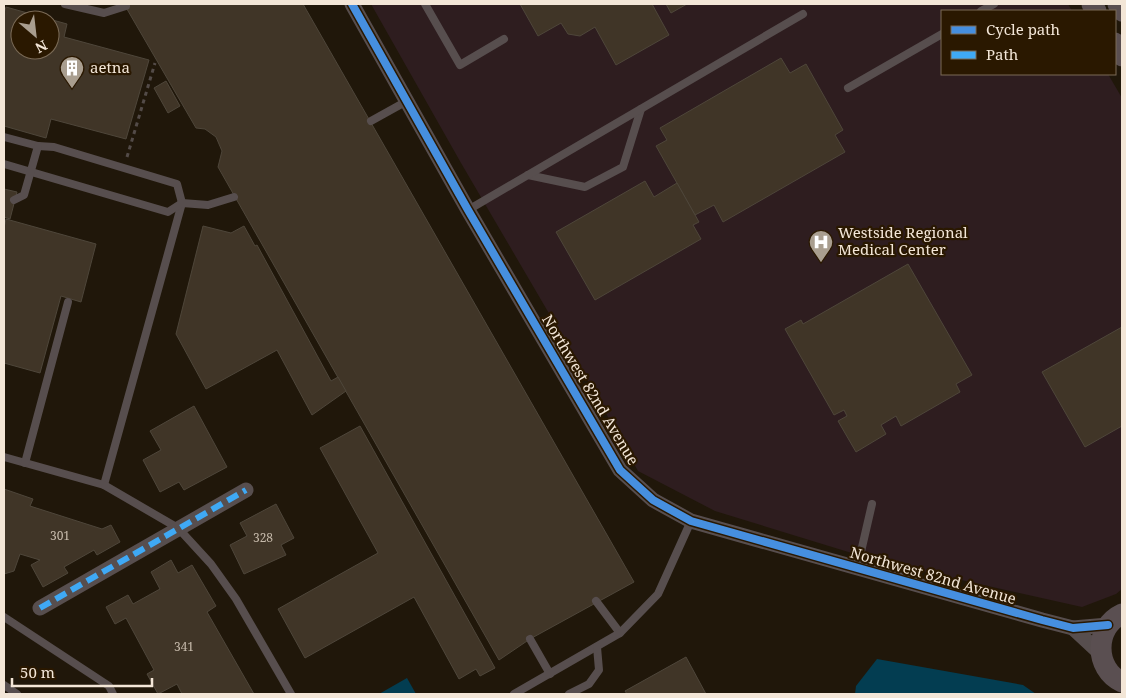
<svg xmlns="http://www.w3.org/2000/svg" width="1126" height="698" font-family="'Noto Serif',serif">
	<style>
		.medical { fill: #2e1d1f }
		.water { fill: #033d51 }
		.building { fill: #403527; stroke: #4e463a; fill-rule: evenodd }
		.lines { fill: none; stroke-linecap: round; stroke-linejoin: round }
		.path { stroke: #534b48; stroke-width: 3; stroke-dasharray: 4 4; stroke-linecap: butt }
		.lane { stroke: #574e4e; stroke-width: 8 }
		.street { stroke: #574e4e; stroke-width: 15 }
		.secondary { stroke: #5a4f51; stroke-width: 21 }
		.quiet { stroke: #3fa9f5; stroke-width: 6; stroke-dasharray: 12 6; stroke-linecap: butt }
		.cycleway-casing { stroke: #2a1800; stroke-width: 11 }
		.cycleway { stroke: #468fdf; stroke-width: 8 }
		.labels { text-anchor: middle; stroke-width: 4.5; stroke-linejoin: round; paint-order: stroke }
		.number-label { font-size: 12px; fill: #c6baab }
		.poi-label { font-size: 15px; fill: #f3e6d7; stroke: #2a1800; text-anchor: start }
		.street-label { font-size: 15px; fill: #f3e6d7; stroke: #2a1800 }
	</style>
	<rect width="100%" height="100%" fill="#20170a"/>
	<polygon class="medical" points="371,4 1068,4 1072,11 942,11 942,74 1108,74 1122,98 1122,589 1116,594 1082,607 881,562 715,511 638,471 578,363 461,163"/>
	<g class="water">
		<polygon points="877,659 1023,685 1036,694 855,694 856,686"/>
		<polygon points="407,678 416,694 379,694"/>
	</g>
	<g class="building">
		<polygon points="124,4 303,4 634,582 530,639 499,660 218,167 222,151 216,137 205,129 196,128"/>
		<polygon points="520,4 652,4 669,35 616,65 595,27 580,36 568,34 561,23 538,36"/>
		<polygon points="666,4 687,4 671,13"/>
		<path d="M6 7 67 24 64 37 149 60 126 139 51 119 46 138 4 126V13ZM20 20H50V50H20Z"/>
		<polygon points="781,58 790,73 806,64 843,130 835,135 845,152 723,222 714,205 695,215 656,146 667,140 660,128"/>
		<polygon points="166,81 180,106 168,113 154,88"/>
		<polygon points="645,181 654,197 677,183 699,222 693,225 701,239 595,300 556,232"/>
		<polygon points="4,189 17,192 10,219 4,217"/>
		<polygon points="6,219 96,244 81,302 61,296 40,373 4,363 4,228"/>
		<polygon points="203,226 231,233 244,226 255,246 257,245 331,381 338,377 346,391 312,415 277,350 206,389 176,334"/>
		<polygon points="908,264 972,375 956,384 960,392 901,426 896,416 881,425 886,434 856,452 838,421 847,416 844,410 834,415 785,329 801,320 803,324"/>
		<polygon points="1122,327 1122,426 1085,447 1042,372"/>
		<polygon points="194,406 227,467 184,490 179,482 160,492 143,460 161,450 150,431"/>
		<polygon points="360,426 495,668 480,676 476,669 459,679 414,597 305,658 278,609 378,553 320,448"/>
		<polygon points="4,489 33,499 30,506 102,529 111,525 120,542 97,555 94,550 64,567 68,573 43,587 31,565 40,560 20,554 14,571 4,574"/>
		<polygon points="276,504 294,538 281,545 286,555 244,574 230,545 247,536 240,523"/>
		<polygon points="171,560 178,573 192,565 216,606 207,612 254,694 182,694 177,684 158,694 147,674 154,670 126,618 115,624 106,607 128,595 133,604 160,589 151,572"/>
		<polygon points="686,657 706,694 627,694 625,691"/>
	</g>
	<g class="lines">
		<polyline class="path" points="127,157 155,63"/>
		<g class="lane">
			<polyline points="65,4 104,13 126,6"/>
			<polyline points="425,4 460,65 504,39"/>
			<polyline points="981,11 994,4"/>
			<polyline points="848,88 942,34"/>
			<polyline points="371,121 407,101"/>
			<polyline points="4,137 38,146 54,147 177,184 182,203 104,485"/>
			<polyline points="4,164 168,212 182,203 208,205 234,197"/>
			<polyline points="528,175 585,187 623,167 641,109"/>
			<polyline points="14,200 24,195 38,146"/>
			<polyline points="468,210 803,14"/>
			<polyline points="4,457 104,485 178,528 211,564 236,599 291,694"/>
			<polyline points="25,463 68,302"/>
			<polyline points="857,569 872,504"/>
			<polyline points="596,601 620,633"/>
			<polyline points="4,617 109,686 113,694"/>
			<polyline points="530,639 550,674"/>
			<polyline points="4,685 17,694"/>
			<polyline points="514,694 620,633 658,594 691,521"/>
			<polyline points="569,694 589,684 599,670 597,647"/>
		</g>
		<g class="street">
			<polyline points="352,4 468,210 620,470 653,500 691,521 1042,620 1073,628 1108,625"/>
			<polyline points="40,608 246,490"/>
			<polyline points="1073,628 1101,654"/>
		</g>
		<g class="secondary">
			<polyline points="1092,4 1096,11"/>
			<polyline points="1118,4 1122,11"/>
			<polyline points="1115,43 1122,56"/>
			<path d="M1122 614C1094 627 1094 669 1122 682"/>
		</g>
		<polyline class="quiet" points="40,608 246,490"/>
		<g class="cycleway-casing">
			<polyline id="cycleway" points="352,4 468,210 620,470 653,500 691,521 1042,620 1073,628 1108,625"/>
		</g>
		<use href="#cycleway" class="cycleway"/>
	</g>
	<defs>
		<g id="building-pin" transform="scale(1.25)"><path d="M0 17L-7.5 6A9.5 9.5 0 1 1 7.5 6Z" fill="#a99e8f" stroke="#2a1800"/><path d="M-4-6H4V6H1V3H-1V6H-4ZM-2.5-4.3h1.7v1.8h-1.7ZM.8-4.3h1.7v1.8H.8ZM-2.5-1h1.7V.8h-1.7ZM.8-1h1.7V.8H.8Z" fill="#fff"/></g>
		<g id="hospital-pin" transform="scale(1.25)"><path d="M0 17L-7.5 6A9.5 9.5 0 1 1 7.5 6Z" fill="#a99e8f" stroke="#2a1800"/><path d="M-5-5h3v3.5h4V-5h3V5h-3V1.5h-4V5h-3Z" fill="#fff"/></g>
	</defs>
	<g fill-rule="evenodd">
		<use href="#building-pin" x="72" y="68"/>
		<use href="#hospital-pin" x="821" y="242"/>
	</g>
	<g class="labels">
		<g class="number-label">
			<text x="60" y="540">301</text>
			<text x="263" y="542">328</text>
			<text x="184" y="651">341</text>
		</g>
		<g class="poi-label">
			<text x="90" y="73">aetna</text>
			<text x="838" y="238">Westside Regional<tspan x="838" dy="17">Medical Center</tspan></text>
		</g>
		<g class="street-label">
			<text transform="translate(590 390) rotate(59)" y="5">Northwest 82nd Avenue</text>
			<text transform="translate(933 576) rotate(16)" y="5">Northwest 82nd Avenue</text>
		</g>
	</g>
	<rect width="1126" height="698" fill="none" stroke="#f3e6d7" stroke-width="10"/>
	<rect x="941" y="10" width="175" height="65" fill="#2a1800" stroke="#7a6a56"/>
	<rect x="951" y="26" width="25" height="8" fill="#468fdf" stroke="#7a6a56"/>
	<text x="986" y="35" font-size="15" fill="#f3e6d7">Cycle path</text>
	<rect x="951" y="51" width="25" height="8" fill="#3fa9f5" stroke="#7a6a56"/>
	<text x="986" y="60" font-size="15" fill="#f3e6d7">Path</text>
	<g transform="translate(35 35) rotate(152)"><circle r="24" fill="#2a1800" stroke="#7a6a56"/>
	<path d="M0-4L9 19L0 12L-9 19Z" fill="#a99e8f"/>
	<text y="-8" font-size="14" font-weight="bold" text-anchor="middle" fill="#f3e6d7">N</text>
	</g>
	<path d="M12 678v8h140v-8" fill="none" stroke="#f3e6d7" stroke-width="2.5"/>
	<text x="20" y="678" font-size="15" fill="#f3e6d7" stroke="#2a1800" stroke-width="4" paint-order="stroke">50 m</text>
</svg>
